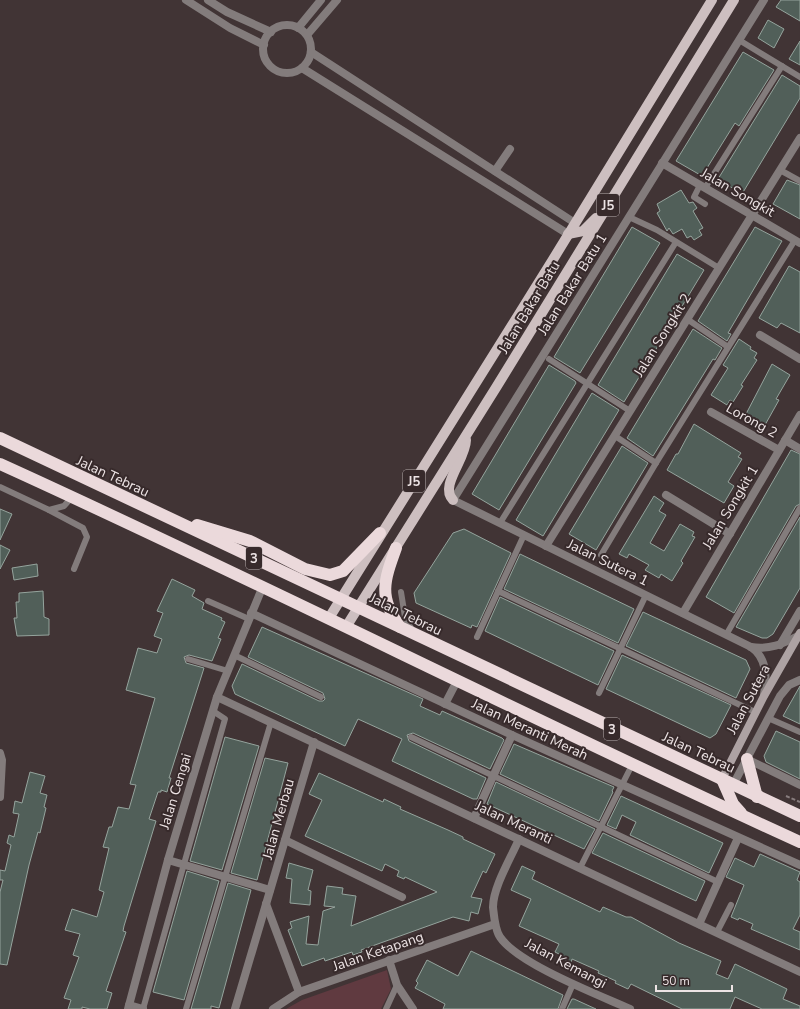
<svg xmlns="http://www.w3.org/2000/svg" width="800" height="1009" font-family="'Nunito Sans',sans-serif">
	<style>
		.green { fill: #603a40 }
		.building { fill: #515f59; stroke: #95a49d }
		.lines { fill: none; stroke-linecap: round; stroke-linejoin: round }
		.path { stroke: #887d7e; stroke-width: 2; stroke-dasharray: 4 2; stroke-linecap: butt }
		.lane { stroke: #837c7c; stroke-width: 6 }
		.street { stroke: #837c7c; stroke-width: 8 }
		.secondary { stroke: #ada2a3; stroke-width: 8 }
		.primary { stroke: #cdbfc0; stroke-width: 10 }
		.highway { stroke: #ebd9db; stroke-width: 12 }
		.labels { text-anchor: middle; stroke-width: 4; stroke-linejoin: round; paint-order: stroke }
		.shield { fill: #372a2b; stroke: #b6acad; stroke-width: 1 }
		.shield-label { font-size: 13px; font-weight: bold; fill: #ede4e5 }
		.street-label { font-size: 14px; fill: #ede4e5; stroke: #372a2b }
	</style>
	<rect width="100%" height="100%" fill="#413435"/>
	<polygon class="green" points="387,970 391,989 381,1009 286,1009 302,1000"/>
	<g class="building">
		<polygon points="781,0 800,0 800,21 776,7"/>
		<polygon points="768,20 784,29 774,48 758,38"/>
		<polygon points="800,41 800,65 789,59"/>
		<polygon points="743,52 774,70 739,126 735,123 702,176 676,161"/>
		<polygon points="782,75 800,86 800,98 742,194 718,179"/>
		<polygon points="787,180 800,185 800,219 773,204"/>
		<polygon points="681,190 689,203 693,202 697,208 693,211 703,228 699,230 702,235 694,240 691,236 687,238 682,229 673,234 669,228 667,231 657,213 660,211 657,204"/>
		<polygon points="632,227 660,243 580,373 554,357"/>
		<polygon points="755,227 782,241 728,333 731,334 727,341 698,321"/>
		<polygon points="677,254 704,270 624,402 598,385"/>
		<polygon points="789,266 800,272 800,333 781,323 777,328 759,318"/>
		<polygon points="693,329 722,348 715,360 713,359 653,456 627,438"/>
		<polygon points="739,339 751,347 750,349 757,353 754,358 757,360 741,385 743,386 733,402 730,400 727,405 711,395 728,368 723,365"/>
		<polygon points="772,364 790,375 776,399 779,400 765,425 746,414"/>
		<polygon points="549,365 575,381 576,383 499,510 472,494"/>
		<polygon points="592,393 619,410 543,536 516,520"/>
		<polygon points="694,424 741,453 738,457 742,459 728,482 734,486 724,503 667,470 676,454 678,454"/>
		<polygon points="622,446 648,463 596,550 569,534"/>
		<polygon points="791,450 800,454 800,504 796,506 734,613 706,597"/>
		<polygon points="654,496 664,503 659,511 666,515 650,543 664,551 680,524 694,532 692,536 695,537 681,561 683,563 672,581 661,574 659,578 645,570 649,565 629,554 627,558 619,554"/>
		<polygon points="0,509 12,514 0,540"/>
		<polygon points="800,517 800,588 773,634 767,638 762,638 736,627"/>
		<polygon points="464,529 511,553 477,627 472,625 471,628 416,603 414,593 453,533"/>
		<polygon points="0,545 10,550 0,569"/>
		<polygon points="520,554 634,609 618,643 504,589"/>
		<polygon points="37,564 38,576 14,580 12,568"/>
		<polygon points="172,579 195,590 192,596 204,603 202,609 222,618 221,620 225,622 218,638 221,639 212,661 189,655 184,657 186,663 204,668 169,778 171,778 167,792 161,790 161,792 158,792 149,819 156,821 124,926 123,931 126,932 106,991 112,993 107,1009 90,1009 82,1007 82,1009 68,1009 71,1000 64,998 79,957 73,955 80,934 65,930 72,909 97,917 104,892 99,890 109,848 103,847 109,827 112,827 118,807 129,809 136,785 130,784 155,698 126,690 138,648 157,653 162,639 154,636 163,613 157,611"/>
		<polygon points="43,591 44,617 49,619 49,635 17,636 14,618 17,618 16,602 19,602 19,593"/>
		<polygon points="500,597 614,651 598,685 485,631"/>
		<polygon points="643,612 746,660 750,669 736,698 626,646"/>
		<polygon points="262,627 423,699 420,706 440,715 442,711 502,738 504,740 490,769 413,733 407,735 409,741 486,778 477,799 473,799 392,761 402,739 358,719 345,746 235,694 232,686 242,664 319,701 323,701 325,699 323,693 248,657"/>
		<polygon points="622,655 731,705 716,734 710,738 606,689"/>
		<polygon points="800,686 800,724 783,716"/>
		<polygon points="776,731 800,742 800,779 766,762 764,756"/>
		<polygon points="225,737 259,746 222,870 190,861"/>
		<polygon points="514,744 614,787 612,791 613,792 599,821 500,774"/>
		<polygon points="265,758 288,763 257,880 231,873"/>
		<polygon points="30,772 45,776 40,793 47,795 44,807 46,808 40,833 38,832 29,865 7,965 0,964 0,892 3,880 0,880 0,870 5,871 11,845 7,843 9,835 14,837 19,814 13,813 15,801 22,803"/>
		<polygon points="319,773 383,802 384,799 401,807 400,809 448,830 463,837 463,839 495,854 486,873 483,871 471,897 482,899 478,914 471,912 469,921 453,917 361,950 362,952 353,955 352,952 325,961 324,958 302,966 288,930 292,928 290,922 309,916 306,944 318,945 323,911 335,907 324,906 327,886 343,888 342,894 356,896 351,926 437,892 405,877 404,879 397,876 399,871 385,864 382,871 305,836 322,800 309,794"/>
		<polygon points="496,782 595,829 584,849 487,804"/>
		<polygon points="621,796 723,843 709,873 630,835 636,822 622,815 616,829 607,825"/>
		<polygon points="603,833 705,881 696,901 592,853"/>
		<polygon points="760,854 800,872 797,880 800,882 800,915 793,929 800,932 800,950 751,929 753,924 739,918 738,920 731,917 744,885 726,877 735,858 754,867"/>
		<polygon points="289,863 313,870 308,890 311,891 310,905 290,903 292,879 286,878"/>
		<polygon points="522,866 535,872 532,879 600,912 603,907 626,917 631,917 679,943 721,961 716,974 728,979 735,964 787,989 783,999 800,1006 800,1009 762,1009 735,997 730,1009 682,1009 631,984 628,989 615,983 616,981 598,973 599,971 572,959 571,963 561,958 563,956 555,952 559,944 519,926 531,899 511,890"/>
		<polygon points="187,871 219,881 184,1000 153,992"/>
		<polygon points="228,883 251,890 219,1008 211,1006 211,1009 191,1009"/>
		<polygon points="471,951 563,995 558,1009 443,1009 445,1004 415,988 418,983 416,981 427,960 458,976"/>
		<polygon points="572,999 574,999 596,1009 567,1009"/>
	</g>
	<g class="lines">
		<polyline class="path" points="786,796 800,802"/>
		<g class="lane">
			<polyline points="739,40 800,77"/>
			<polyline points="780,170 800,181"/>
			<polyline points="700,185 694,197 705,204"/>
			<polyline points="705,188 782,66"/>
			<polyline points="629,217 657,230 719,268"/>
			<polyline points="687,319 728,347"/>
			<polyline points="549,359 630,411"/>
			<polyline points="615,436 656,463"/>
			<polyline points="0,487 49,510 64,506 72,497"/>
			<polyline points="49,510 83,528 87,537 74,569"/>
			<polyline points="500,523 676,242"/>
			<polyline points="601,555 656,463 795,240"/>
			<polyline points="498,591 755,712"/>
			<polyline points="401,592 405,617 412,630"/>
			<polyline points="208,601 249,619"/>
			<polyline points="726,635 800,508"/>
			<polyline points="477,637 524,535"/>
			<polyline points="234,655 321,697"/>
			<polyline points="188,659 228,671"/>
			<polyline points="599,693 646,595"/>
			<polyline points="768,718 800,732"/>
			<polyline points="411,737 718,882"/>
			<polyline points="580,868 632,765"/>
			<polyline points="717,932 731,905"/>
			<polyline points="143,1009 225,719 213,711"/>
			<polyline points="186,1009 271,722"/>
			<polyline points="386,1009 397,985"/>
			<polyline points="562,1009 573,984"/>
		</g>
		<g class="street">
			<polyline points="186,0 230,28 264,45"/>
			<polyline points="208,0 227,12 271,32"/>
			<path d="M764 0 453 500 751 647C767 658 767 677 764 695"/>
			<circle cx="287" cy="49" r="24"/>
			<polyline points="298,28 321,0"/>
			<polyline points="307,35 337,0"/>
			<polyline points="311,52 575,223"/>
			<polyline points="302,68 568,234"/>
			<polyline points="662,163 800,243"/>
			<polyline points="495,171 510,149"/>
			<polyline points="760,335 800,359"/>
			<polyline points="711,412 779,450"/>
			<polyline points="785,440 800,449"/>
			<polyline points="666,495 730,534"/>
			<polyline points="546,546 800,138"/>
			<polyline points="251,613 512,735 800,865"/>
			<polyline points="683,613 800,415"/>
			<polyline points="780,645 800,611"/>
			<path d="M751 647C770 650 782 644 798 636"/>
			<polyline points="217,697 800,972"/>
			<polyline points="445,704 457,681"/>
			<polyline points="0,753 2,760 0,797"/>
			<polyline points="747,759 800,785"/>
			<polyline points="733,785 780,696 789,685 800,680"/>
			<polyline points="474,818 512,735"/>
			<path d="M519 839C511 858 493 887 493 907 494 916 495 930 500 937 518 964 599 995 630 1009"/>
			<polyline points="285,840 402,897"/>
			<polyline points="168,860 270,890"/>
			<polyline points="266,904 299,992"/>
			<polyline points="699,924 738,838"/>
			<polyline points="389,960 397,985 413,1009"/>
			<polyline points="129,1005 143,1009"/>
			<polyline points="128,1009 168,860 217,697 263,586"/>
			<polyline points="235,1009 314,742"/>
			<polyline points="273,1009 299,992 495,924"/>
		</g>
		<polyline class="secondary" points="722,779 764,696 800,633"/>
		<g class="primary">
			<polyline points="568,234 583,231 596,218"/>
			<path d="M453 500C439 486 466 459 466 440"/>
			<polyline points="329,618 549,266 712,0"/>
			<polyline points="346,627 497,386 734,0"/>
		</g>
		<g class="highway">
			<polyline points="0,438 800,816"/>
			<path d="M0 464C269 586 531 720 800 842"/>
			<polyline points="197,525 250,541 305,569 330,575 343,571 380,533"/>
			<path d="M396 548C384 581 378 597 400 627"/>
			<polyline points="747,759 757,797"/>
			<polyline points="722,779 733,804 741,813"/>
		</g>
	</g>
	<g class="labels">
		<g class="shield">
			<rect x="597" y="194" width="22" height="22" rx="3"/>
			<rect x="403" y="470" width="22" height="22" rx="3"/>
			<rect x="246" y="547" width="16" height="22" rx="3"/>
			<rect x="604" y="718" width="16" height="22" rx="3"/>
		</g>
		<g class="shield-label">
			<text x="608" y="210">J5</text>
			<text x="414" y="486">J5</text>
			<text x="254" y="563">3</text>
			<text x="612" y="734">3</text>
		</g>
		<g class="street-label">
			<text transform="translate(738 192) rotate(30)" y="5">Jalan Songkit</text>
			<text transform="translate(572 284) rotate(-58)" y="5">Jalan Bakar Batu 1</text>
			<text transform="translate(529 307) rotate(-59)" y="5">Jalan Bakar Batu</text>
			<text transform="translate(662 335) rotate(-58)" y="5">Jalan Songkit 2</text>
			<text transform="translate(752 420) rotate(29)" y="5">Lorong 2</text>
			<text transform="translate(113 476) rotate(25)" y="5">Jalan Tebrau</text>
			<text transform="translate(730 507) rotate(-59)" y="5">Jalan Songkit 1</text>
			<text transform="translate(608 562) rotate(26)" y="5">Jalan Sutera 1</text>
			<text transform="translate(406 614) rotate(26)" y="5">Jalan Tebrau</text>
			<text transform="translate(748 699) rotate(-62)" y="5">Jalan Sutera</text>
			<text transform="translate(530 729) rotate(25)" y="5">Jalan Meranti Merah</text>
			<text transform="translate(699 752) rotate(25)" y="5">Jalan Tebrau</text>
			<text transform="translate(175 791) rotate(-73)" y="5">Jalan Cengai</text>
			<text transform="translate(278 819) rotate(-74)" y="5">Jalan Merbau</text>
			<text transform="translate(514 822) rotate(25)" y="5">Jalan Meranti</text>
			<text transform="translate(378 951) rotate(-19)" y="5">Jalan Ketapang</text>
			<text transform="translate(566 963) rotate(28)" y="5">Jalan Kemangi</text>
		</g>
	</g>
	<path d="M656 985v6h76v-6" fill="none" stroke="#ede4e5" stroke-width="2"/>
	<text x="662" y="985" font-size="12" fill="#ede4e5" stroke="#372a2b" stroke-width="3" paint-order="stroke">50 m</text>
</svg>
